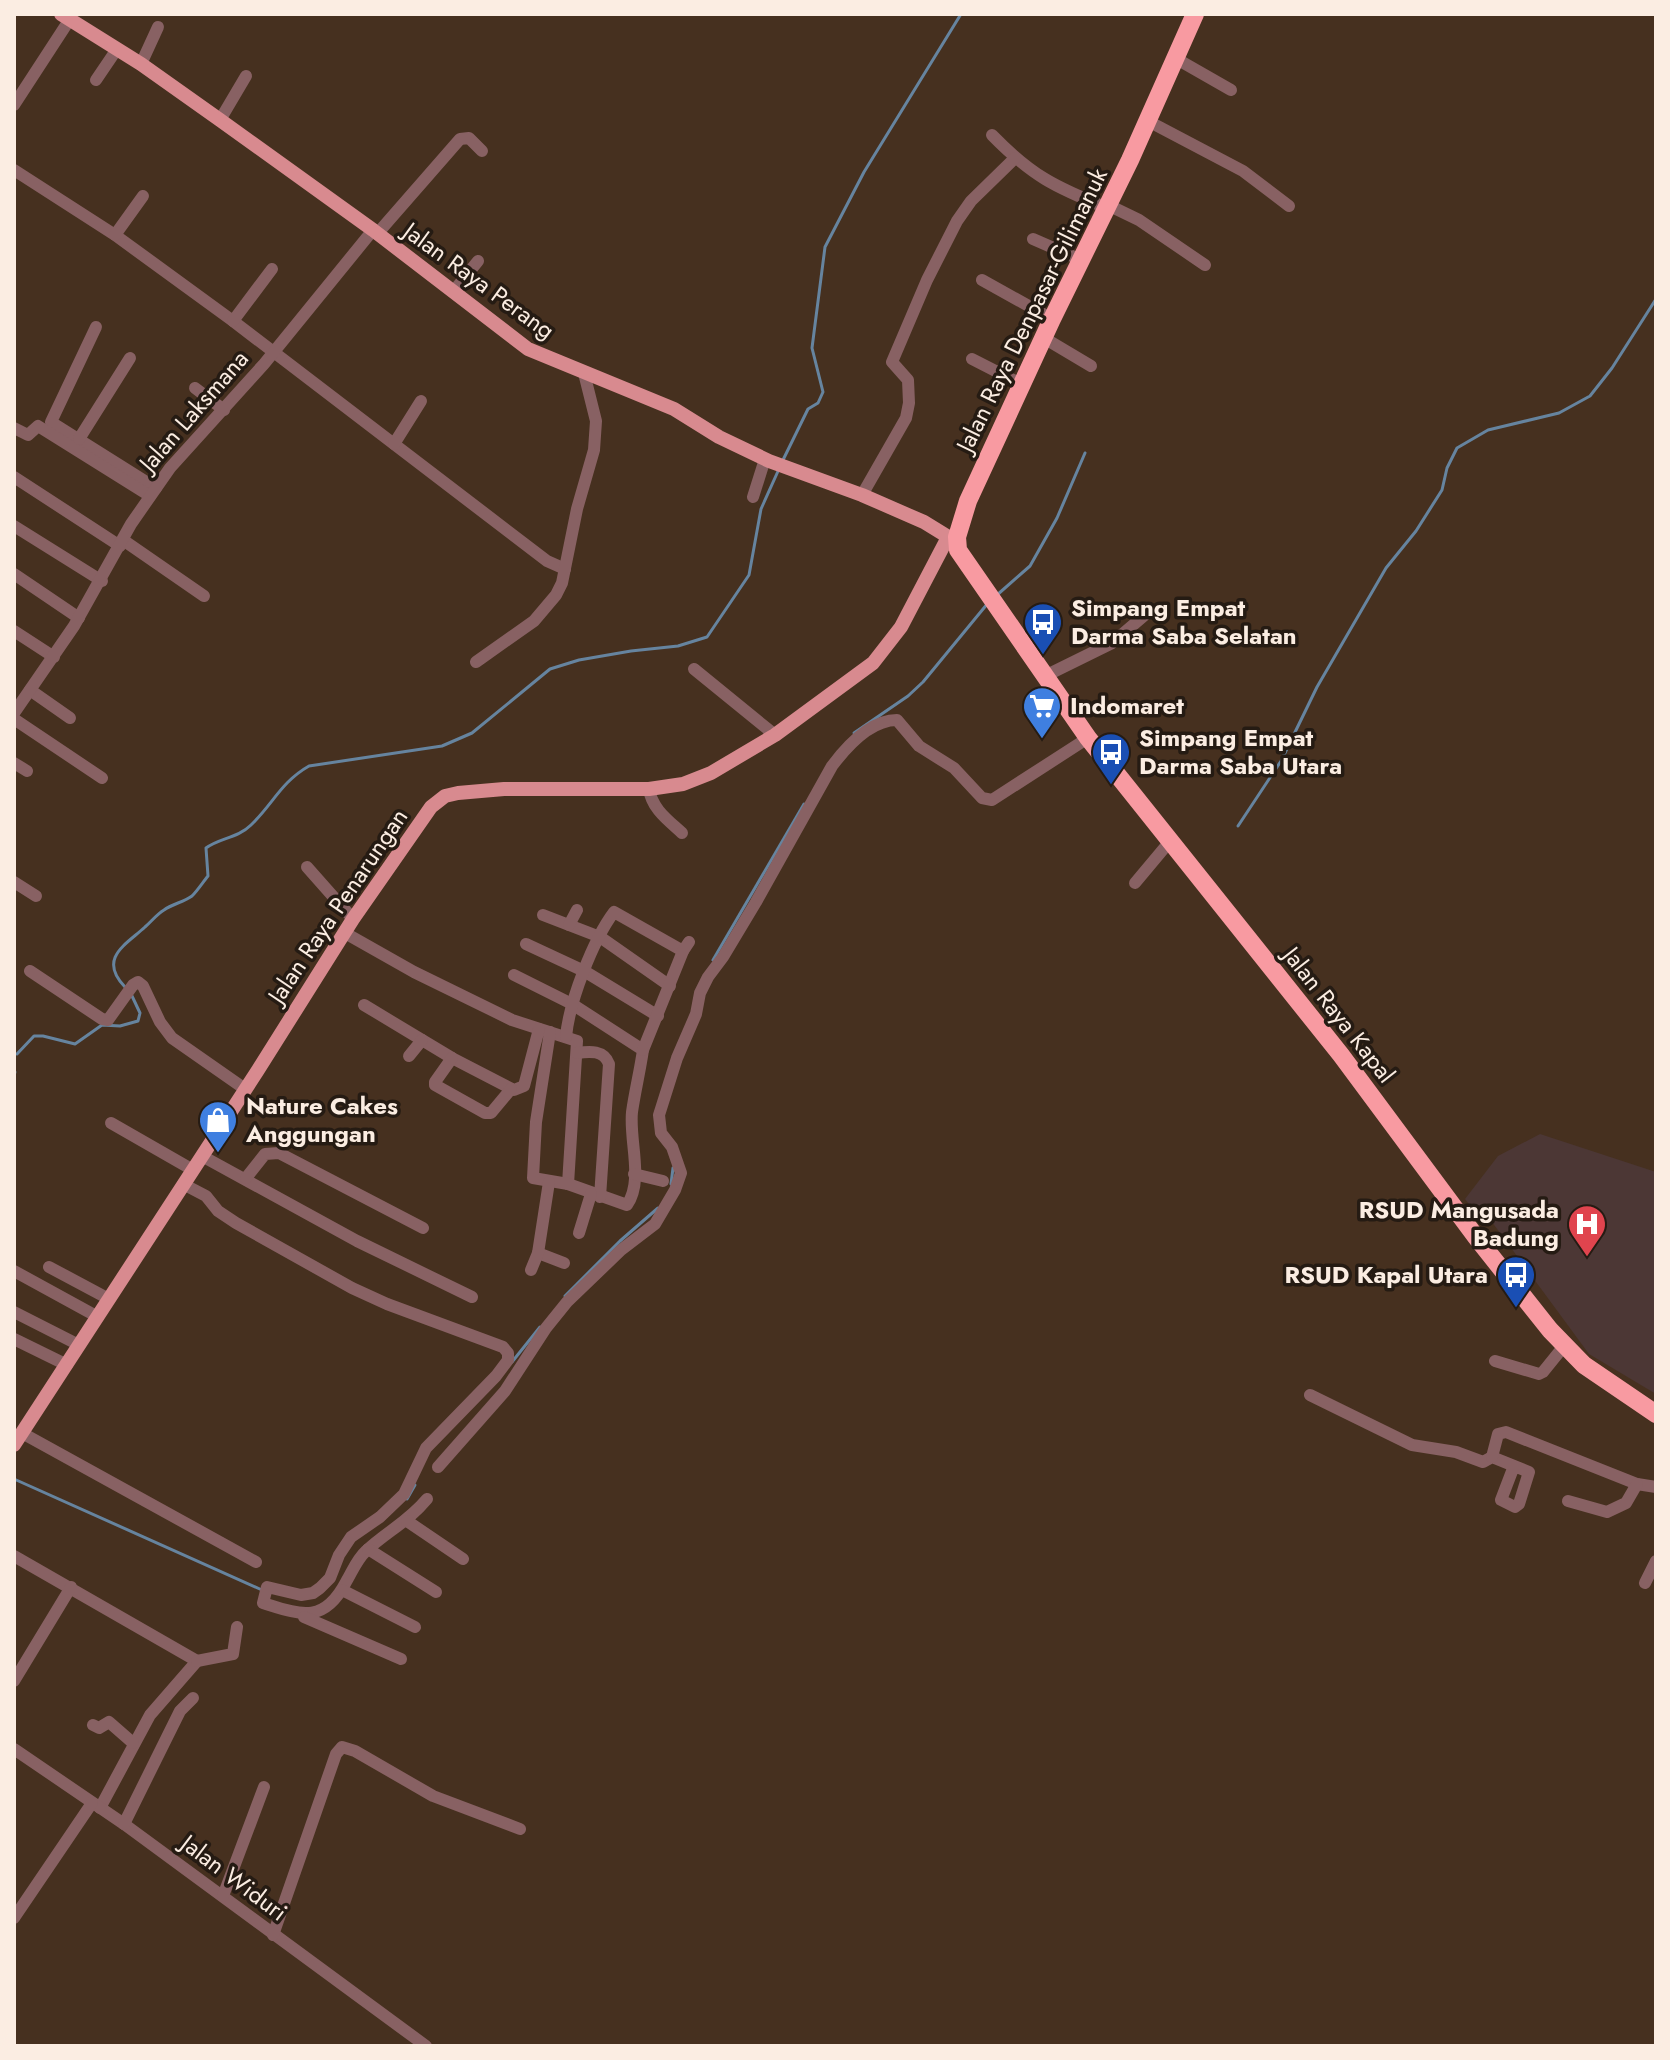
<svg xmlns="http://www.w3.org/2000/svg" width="1670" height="2060" font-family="Jost,sans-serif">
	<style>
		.medical { fill: #4c3735 }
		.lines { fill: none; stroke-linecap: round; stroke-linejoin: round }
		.stream { stroke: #66849f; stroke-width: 3 }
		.minor { stroke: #886163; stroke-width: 12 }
		.major { stroke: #d88a8f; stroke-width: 14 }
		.highway { stroke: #f89aa1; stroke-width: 18 }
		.labels { text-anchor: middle; stroke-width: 7; stroke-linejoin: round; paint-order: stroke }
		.street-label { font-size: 24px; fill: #fbede2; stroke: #251b13 }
		.poi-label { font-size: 24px; font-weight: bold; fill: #fbede2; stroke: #251b13; text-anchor: start }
	</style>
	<rect width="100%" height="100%" fill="#46301f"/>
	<polygon class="medical" points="1540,1134 1656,1172 1656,1394 1589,1354 1489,1218 1483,1222 1465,1199 1498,1156"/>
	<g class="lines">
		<g class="stream">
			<polyline points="782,462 808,409 818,403 823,392 812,348 825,247 864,172 961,14"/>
			<polyline points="997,595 1030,566 1057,518 1085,453"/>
			<polyline points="854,733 908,696 923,682 988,603"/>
			<polyline points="1238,826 1281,761 1317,687 1386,568 1416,531 1442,490 1447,468 1457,448 1488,430 1559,413 1590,396 1612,368 1656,299"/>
			<polyline points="713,960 804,804"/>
			<path d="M125 987C97 958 127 944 145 927 152 921 156 915 164 910 172 904 184 902 192 896 198 890 203 882 208 876L206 848C219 838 238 838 251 825 273 804 281 782 309 766L442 746 472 733 550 669 579 660 631 651 678 646 707 637 749 575 761 509 779 469"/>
			<polyline points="17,1054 34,1036 43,1036 75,1044 102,1025 120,1026 138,1021 140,1013 132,996"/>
			<polyline points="14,1076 15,1072"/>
			<polyline points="671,1184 673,1168"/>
			<polyline points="565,1296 620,1241 658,1208"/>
			<polyline points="512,1362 540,1327"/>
			<polyline points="14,1479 262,1590"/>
			<polyline points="407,1499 415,1485"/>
		</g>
		<g class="minor">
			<polyline points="1175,58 1231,90"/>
			<polyline points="141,64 158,27"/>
			<polyline points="96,80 117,49"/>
			<polyline points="14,105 70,19"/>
			<polyline points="220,120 246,76"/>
			<polyline points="1148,121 1243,171 1289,206"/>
			<path d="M992 135C1032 176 1055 187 1107 208"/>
			<polyline points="14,170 115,235 233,321 547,561 565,569"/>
			<polyline points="1108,205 1139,220 1205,265"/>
			<polyline points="377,234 460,139 469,138 482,151"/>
			<polyline points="115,235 143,196"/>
			<polyline points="1033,239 1081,260"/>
			<polyline points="982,280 1052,319"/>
			<polyline points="453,292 478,261"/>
			<polyline points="233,321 272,269"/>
			<polyline points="96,327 51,422 156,488"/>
			<polyline points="1044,338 1091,366"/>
			<polyline points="972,359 1023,385"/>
			<polyline points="195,388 224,410"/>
			<polyline points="14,428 28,435 38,426 150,496"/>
			<polyline points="79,439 130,358"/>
			<polyline points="394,444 421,401"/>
			<polyline points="14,477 120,546"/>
			<polyline points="862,495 906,418 909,403 908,380 892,362 927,280 957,221 971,201 1015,158"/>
			<polyline points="753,497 765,459"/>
			<polyline points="14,526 102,581"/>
			<polyline points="123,540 204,596"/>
			<polyline points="14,574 79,618"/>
			<polyline points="14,631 54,657"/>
			<polyline points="476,662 534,621 556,595 562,583 577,509 594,450 596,421 584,373"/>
			<polyline points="694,669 775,735"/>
			<polyline points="1045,676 1112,643 1146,614"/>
			<polyline points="30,690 70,718"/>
			<polyline points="14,713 74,626 131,524 170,468 264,364 373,230"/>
			<polyline points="14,719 102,778"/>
			<polyline points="14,763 27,771"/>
			<path d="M649 789C652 809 668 820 682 833"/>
			<polyline points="307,867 353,919"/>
			<polyline points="14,882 36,896"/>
			<polyline points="1135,883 1171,840"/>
			<polyline points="543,915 600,937 670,986"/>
			<polyline points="569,925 577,910"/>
			<polyline points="345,933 414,972 512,1020 577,1041 568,1184"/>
			<polyline points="526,944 584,971 658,1016"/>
			<polyline points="30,971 102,1019 108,1020 133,985 138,982 143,986 160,1022 172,1038 245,1089"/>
			<path d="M514 975 572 1004 643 1050C640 1071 635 1091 632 1112 629 1141 644 1180 627 1205L568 1184 533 1178 536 1122 550 1032"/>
			<polyline points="364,1005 452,1058 514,1090 524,1086 539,1029"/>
			<path d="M566 1037C569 1002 593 940 614 912L683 951"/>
			<polyline points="643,1050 683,951 689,942"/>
			<path d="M577 1053C590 1051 604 1050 609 1064L600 1197"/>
			<polyline points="409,1056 422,1040"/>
			<polyline points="452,1058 435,1082 435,1085 485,1113 491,1113 511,1089"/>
			<polyline points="111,1123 193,1170"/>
			<polyline points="202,1156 357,1241 472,1297"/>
			<polyline points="634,1174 663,1181"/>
			<polyline points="246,1178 265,1154 279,1153 423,1228"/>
			<path d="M183 1184 206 1196 218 1211 236 1223 352 1288 387 1304 503 1347 508 1353V1360L496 1376 426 1448 404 1494 380 1517 351 1537 339 1555 330 1578 320 1588 313 1593 301 1595 267 1587 263 1603C301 1615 324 1624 346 1582 352 1572 357 1559 366 1551 386 1532 408 1522 427 1499"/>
			<polyline points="579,1233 591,1194"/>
			<polyline points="538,1253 564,1263"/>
			<polyline points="49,1267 109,1299"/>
			<polyline points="531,1270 538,1253 549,1182"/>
			<polyline points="14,1271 98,1317"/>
			<polyline points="14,1312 79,1345"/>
			<polyline points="14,1339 67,1365"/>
			<polyline points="1495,1361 1539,1374 1543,1372 1564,1346"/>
			<polyline points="1310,1395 1412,1445 1456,1452 1483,1462 1492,1457 1529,1472 1519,1504 1515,1507 1501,1500 1514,1466"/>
			<polyline points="22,1433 256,1562"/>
			<polyline points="1492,1457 1498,1434 1506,1432 1637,1484 1656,1487"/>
			<path d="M438 1467 505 1391 546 1328 567 1302 621 1250 655 1224 675 1190 681 1173 672 1147 661 1133 659 1115 677 1058 696 1014 700 993 708 977 723 957 756 902 832 766C847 746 870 720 897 720L919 746 954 768 982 798 992 800 1088 738"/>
			<polyline points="1568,1501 1607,1512 1626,1503 1637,1484"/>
			<polyline points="407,1521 463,1559"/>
			<polyline points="368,1549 436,1592"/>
			<polyline points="14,1556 197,1661 150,1715 100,1808"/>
			<polyline points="1645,1583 1656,1561"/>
			<polyline points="342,1590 415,1627"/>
			<polyline points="304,1617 401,1659"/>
			<polyline points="197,1661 233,1654 237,1627"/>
			<polyline points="14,1681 71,1587"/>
			<polyline points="93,1725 99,1728 109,1722 133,1743"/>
			<polyline points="14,1749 124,1824 426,2046"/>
			<polyline points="124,1824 180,1711 193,1698"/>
			<polyline points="223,1896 264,1787"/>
			<polyline points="14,1918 92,1803"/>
			<polyline points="273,1935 336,1754 342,1747 355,1751 433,1796 520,1829"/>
		</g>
		<g class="major">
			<polyline points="61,14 141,64 220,120 373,230 528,349 674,409 719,437 769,461 862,495 924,522 950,538"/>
			<polyline points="14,1445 258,1070 353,919 431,807 445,796 458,793 504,789 649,789 683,784 711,773 775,735 873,663 901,627 946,541 957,537"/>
		</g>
		<polyline class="highway" points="1195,14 1130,160 1052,319 968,501 957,537 958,550 1088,738 1341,1055 1476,1237 1550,1330 1584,1365 1656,1414"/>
	</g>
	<defs>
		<g id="bus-pin" transform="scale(2)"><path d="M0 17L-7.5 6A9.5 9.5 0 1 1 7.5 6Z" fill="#1a4fb4" stroke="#251b13"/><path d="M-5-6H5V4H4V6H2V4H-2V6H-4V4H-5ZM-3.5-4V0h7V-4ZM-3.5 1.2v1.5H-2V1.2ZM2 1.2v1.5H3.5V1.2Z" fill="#fff"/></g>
		<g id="supermarket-pin" transform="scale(2)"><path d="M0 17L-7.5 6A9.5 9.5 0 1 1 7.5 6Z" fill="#3f7fe0" stroke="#251b13"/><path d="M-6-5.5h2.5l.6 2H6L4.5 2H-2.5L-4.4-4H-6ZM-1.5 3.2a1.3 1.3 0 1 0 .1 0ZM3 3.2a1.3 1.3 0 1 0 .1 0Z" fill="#fff"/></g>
		<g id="shop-pin" transform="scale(2)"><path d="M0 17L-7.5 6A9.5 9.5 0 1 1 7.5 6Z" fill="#3f7fe0" stroke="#251b13"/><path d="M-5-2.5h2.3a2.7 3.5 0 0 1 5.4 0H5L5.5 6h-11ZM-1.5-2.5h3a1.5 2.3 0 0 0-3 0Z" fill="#fff"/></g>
		<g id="hospital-pin" transform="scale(2)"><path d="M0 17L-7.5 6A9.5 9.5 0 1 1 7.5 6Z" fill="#e0444e" stroke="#251b13"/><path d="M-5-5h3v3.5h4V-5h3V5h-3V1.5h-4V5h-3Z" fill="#fff"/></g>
	</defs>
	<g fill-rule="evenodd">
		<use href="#bus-pin" x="1043" y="622"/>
		<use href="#supermarket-pin" x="1042" y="706"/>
		<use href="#bus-pin" x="1111" y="752"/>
		<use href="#shop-pin" x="218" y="1120"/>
		<use href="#hospital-pin" x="1587" y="1224"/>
		<use href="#bus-pin" x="1516" y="1275"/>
	</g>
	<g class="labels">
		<g class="street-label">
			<text transform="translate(479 281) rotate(36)" y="8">Jalan Raya Perang</text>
			<text transform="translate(1032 310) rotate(-64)" y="8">Jalan Raya Denpasar-Gilimanuk</text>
			<text transform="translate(194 411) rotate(-49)" y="8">Jalan Laksmana</text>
			<text transform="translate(338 906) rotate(-56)" y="8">Jalan Raya Penarungan</text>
			<text transform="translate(1339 1015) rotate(52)" y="8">Jalan Raya Kapal</text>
			<text transform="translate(234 1878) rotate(37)" y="8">Jalan Widuri</text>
		</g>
		<g class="poi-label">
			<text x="1071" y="616">Simpang Empat<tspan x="1071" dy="28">Darma Saba Selatan</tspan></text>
			<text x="1070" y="714">Indomaret</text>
			<text x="1139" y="746">Simpang Empat<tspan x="1139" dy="28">Darma Saba Utara</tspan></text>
			<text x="246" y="1114">Nature Cakes<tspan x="246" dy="28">Anggungan</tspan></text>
			<text x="1559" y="1218" text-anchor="end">RSUD Mangusada<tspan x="1559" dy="28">Badung</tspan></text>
			<text x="1488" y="1283" text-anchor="end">RSUD Kapal Utara</text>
		</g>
	</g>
	<rect width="1670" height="2060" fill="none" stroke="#fbede2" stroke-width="32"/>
</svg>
